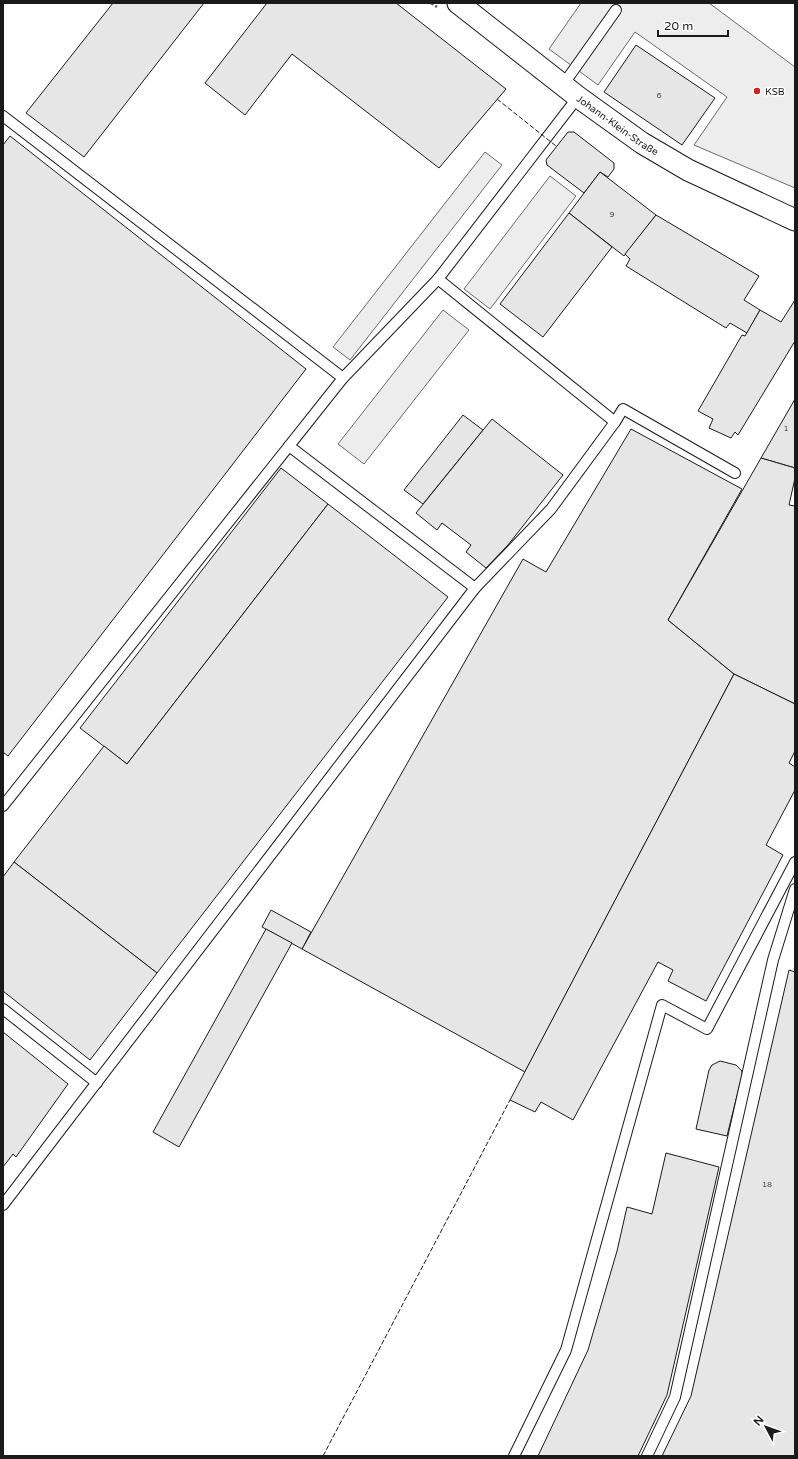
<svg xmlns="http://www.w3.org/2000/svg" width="798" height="1459" font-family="'Varela Round',sans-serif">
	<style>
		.parking { fill: #ededed; stroke: #6a6a6a }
		.building { fill: #e6e6e6; stroke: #1a1a1a }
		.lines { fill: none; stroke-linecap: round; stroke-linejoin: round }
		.lane-casing { stroke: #1a1a1a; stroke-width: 12 }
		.street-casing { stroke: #1a1a1a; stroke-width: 23 }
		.path { stroke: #5f5f5f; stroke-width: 2.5; stroke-dasharray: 3 2; stroke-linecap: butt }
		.lane { stroke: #fff; stroke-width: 10 }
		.street { stroke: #fff; stroke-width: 21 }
		.fence { stroke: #1a1a1a; stroke-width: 1; stroke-dasharray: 5 2; stroke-linecap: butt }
		.poi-dot { fill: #c62828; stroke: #fff; stroke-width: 1.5 }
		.labels { text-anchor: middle; stroke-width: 3; stroke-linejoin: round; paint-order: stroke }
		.number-label { font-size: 8px; fill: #4d4d4d }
		.poi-label { font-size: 10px; fill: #1a1a1a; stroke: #fff; text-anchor: start }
		.street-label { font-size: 10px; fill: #1a1a1a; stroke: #fff }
	</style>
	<rect width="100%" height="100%" fill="#fff"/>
	<g class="parking">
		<polygon points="581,3 709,3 795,67 795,188 694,145 727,97 635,32 598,85 549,49"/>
		<polygon points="485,152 502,165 350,360 333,347"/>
		<polygon points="550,176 576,196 490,309 464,289"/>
		<polygon points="443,310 469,330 364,464 338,444"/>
	</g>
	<g class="building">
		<polygon points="113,3 204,3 84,157 26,113"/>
		<polygon points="267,3 396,3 506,89 439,168 292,54 245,115 205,83"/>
		<polygon points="636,45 715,98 682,145 604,92"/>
		<polygon points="568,132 574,132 614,163 614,169 608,177 600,172 584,193 547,165 546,160"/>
		<polygon points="10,136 306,369 8,756 3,752 3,145"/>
		<polygon points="600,172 656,215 624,256 569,213"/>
		<polygon points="569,213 612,247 543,337 500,304"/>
		<polygon points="656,215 759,276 744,300 760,310 747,333 730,323 726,328 626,266 630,259 625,254"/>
		<polygon points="795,300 795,341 738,435 735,432 731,438 709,428 713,419 698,411 742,335 745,336 760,310 781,322"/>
		<polygon points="795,399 795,468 761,458"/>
		<polygon points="463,415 483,430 423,504 404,490"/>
		<polygon points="492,419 563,475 508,545 486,568 466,552 471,545 442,523 437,530 416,513"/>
		<polygon points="631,429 742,489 668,620 734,674 525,1072 302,949 523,559 546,572"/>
		<polygon points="761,458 795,468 795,478 789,505 795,506 795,704 734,674 668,620"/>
		<polygon points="281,468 328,504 127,764 80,728"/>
		<polygon points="328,504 448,597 157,973 14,862 104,746 127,764"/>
		<polygon points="734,674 795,704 795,751 789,763 795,767 795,790 766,845 783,855 706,1001 668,981 673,970 658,962 573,1120 541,1102 535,1112 510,1100"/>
		<polygon points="14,862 157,973 90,1060 3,991 3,877"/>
		<polygon points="271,910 311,932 302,949 262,927"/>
		<polygon points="266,929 292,943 179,1147 153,1132"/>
		<polygon points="789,970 795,972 795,1456 662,1456 691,1396"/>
		<polygon points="3,1032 68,1084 16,1157 13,1154 3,1167"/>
		<polygon points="720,1061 736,1065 742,1071 742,1075 727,1136 696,1129 709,1070 712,1065"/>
		<polygon points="666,1153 719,1167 667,1395 638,1456 538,1456 588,1350 617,1251 627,1207 652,1214"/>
	</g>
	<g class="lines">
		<g class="lane-casing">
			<g id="lane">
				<polyline points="563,85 616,10"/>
				<polyline points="3,116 343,378"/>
				<polyline points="438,279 615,422 551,509 475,588"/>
				<polyline points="615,422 623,409 735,473"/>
				<polyline points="3,806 343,378 438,279 578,97"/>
				<polyline points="3,1009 97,1083"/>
				<polyline points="3,1205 475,588 289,446"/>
				<polyline points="514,1456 566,1350 662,1005 707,1029 795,862"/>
				<polyline points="647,1456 675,1397 773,960 795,889"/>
			</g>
		</g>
		<g class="street-casing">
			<g id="street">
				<path id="s1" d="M458 3 578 97 642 143 688 170 795 220"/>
			</g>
		</g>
		<polyline class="path" points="431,3 437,7"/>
		<use href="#lane" class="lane"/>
		<use href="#street" class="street"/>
		<g class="fence">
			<polyline points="497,99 556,146"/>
			<polyline points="323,1456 510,1100"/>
		</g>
	</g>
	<circle class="poi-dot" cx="757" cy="91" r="4"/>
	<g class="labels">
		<g class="number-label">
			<text x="659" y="98">6</text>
			<text x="612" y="217">9</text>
			<text x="786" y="431">1</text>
			<text x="767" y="1187">18</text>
		</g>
		<g class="poi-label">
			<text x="765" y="95">KSB</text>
		</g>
		<g class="street-label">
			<text dy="4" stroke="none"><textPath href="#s1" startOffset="201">Johann-Klein-Straße</textPath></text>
		</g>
	</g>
	<rect width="798" height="1459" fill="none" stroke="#1a1a1a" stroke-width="8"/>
	<g transform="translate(766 1427) rotate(311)" stroke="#ffffff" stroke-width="3" paint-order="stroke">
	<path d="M0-3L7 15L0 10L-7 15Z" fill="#1a1a1a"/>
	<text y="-6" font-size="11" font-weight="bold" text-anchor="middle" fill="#1a1a1a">N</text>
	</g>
	<path d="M658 30v6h70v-6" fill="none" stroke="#1a1a1a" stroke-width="2"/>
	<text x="664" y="30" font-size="12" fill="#1a1a1a" stroke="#ffffff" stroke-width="3" paint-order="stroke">20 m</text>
</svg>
